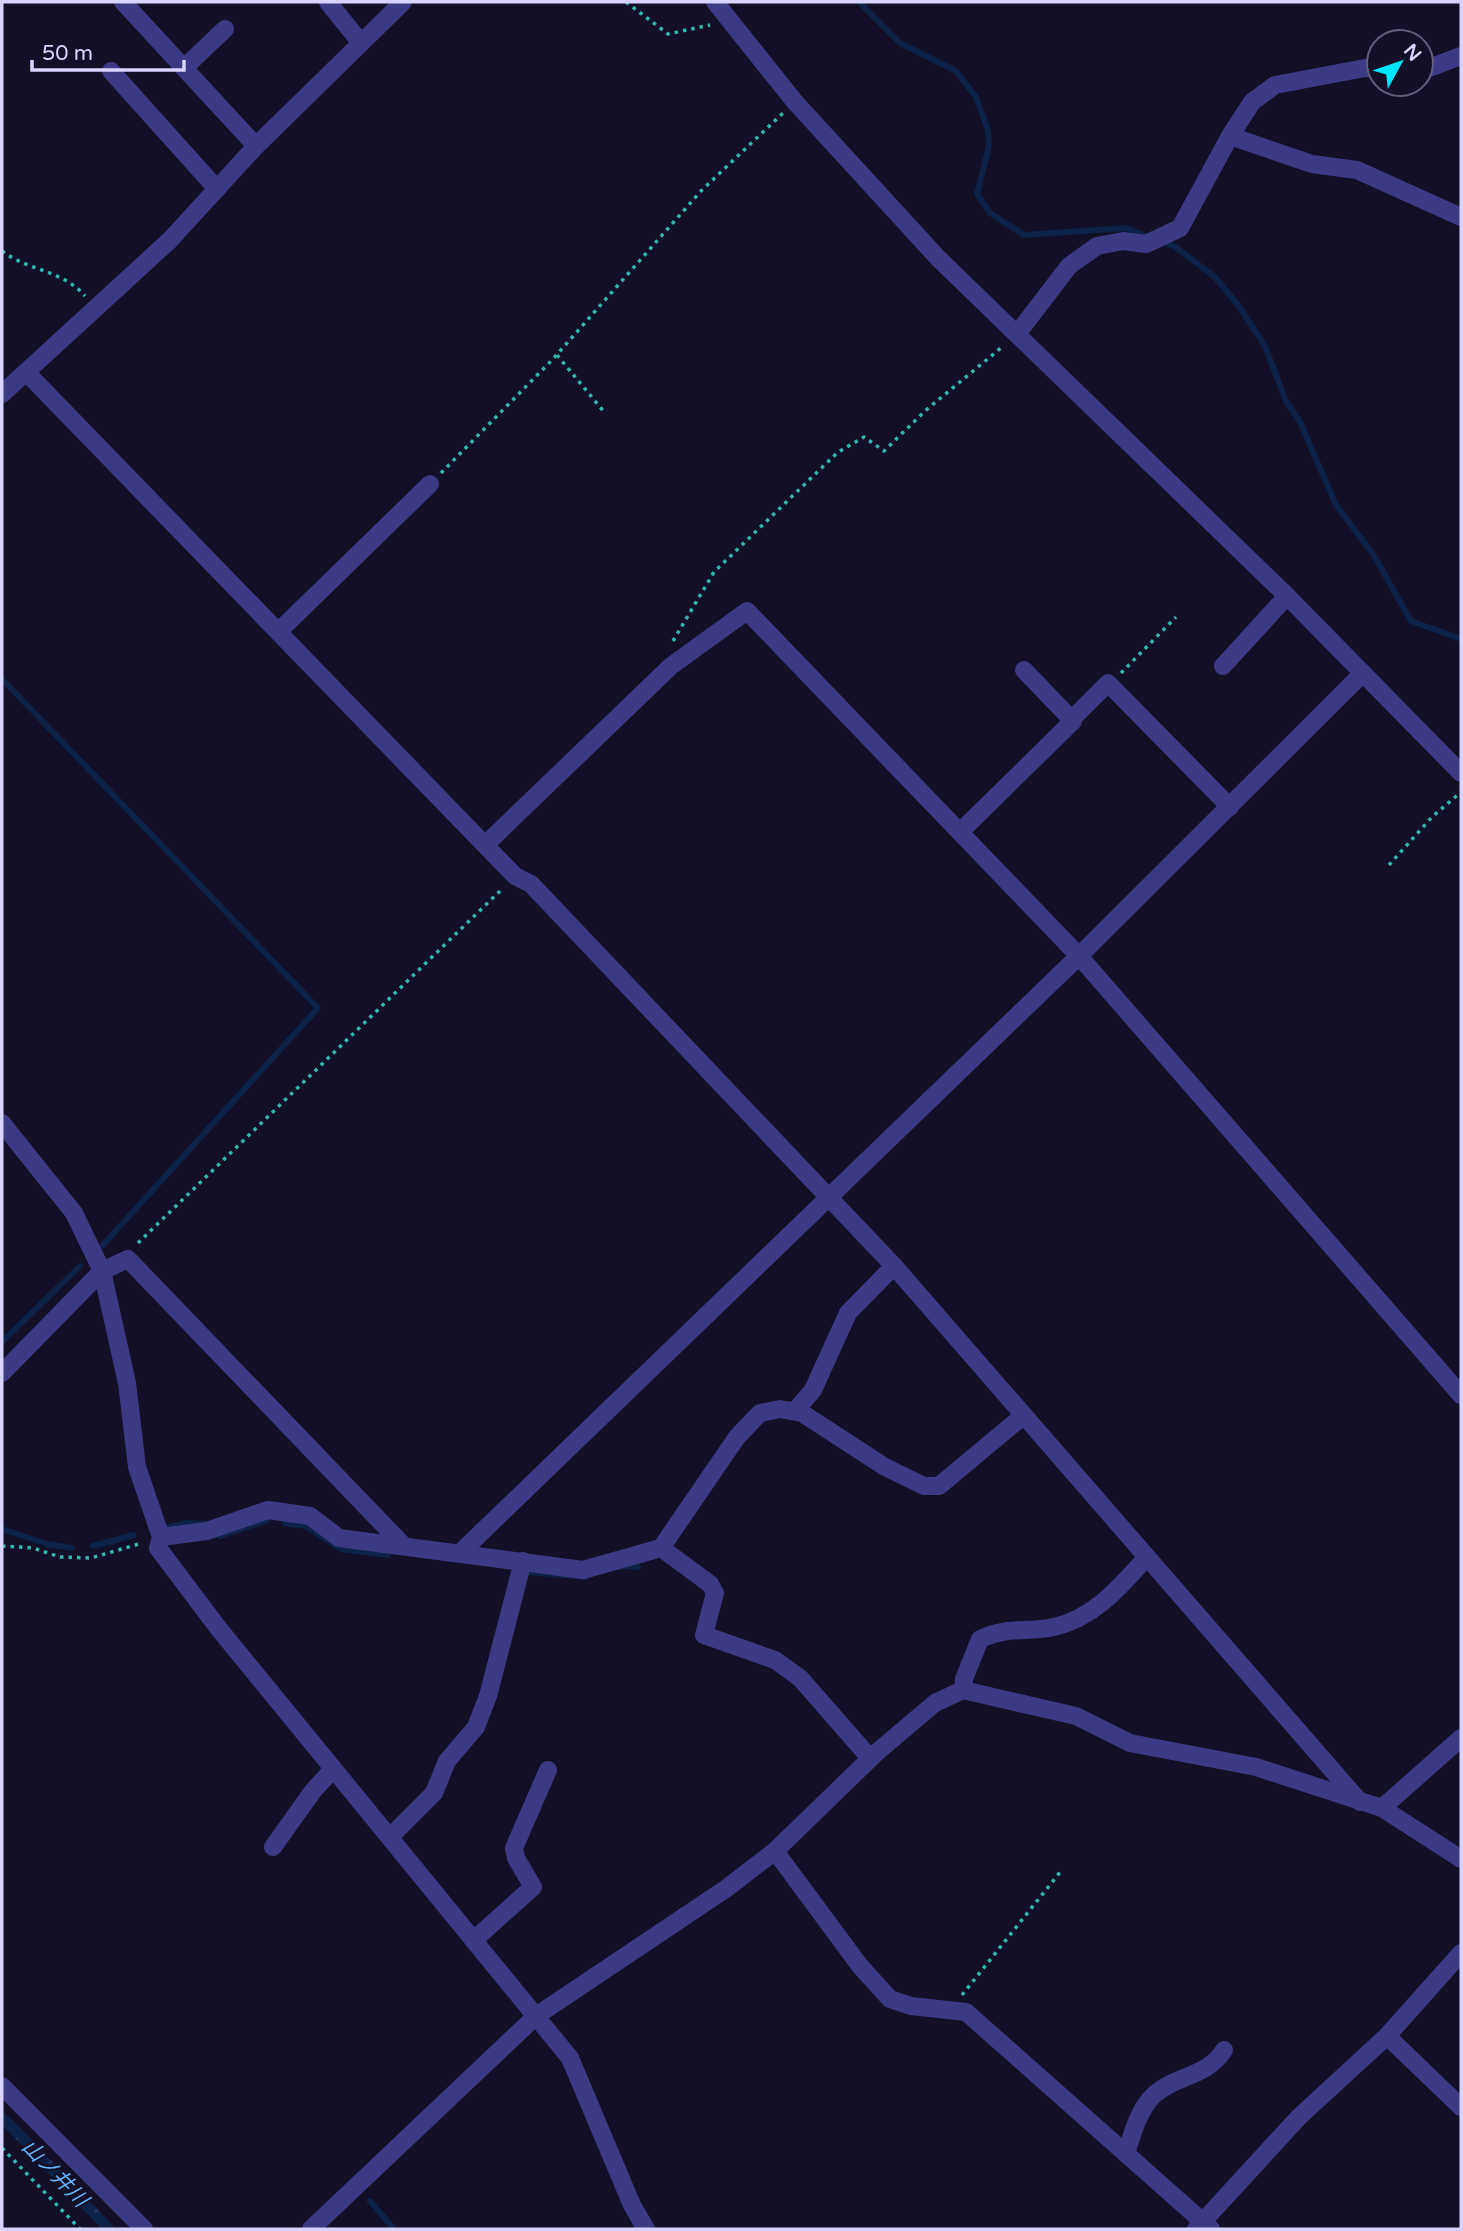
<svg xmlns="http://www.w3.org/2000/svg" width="1463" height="2231" font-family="'Varela Round','Noto Sans JP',sans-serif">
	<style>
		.water { fill: url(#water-ripples) }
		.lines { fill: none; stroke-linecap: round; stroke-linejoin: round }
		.stream { stroke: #0c2248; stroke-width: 6 }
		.path { stroke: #2fb8b0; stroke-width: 3.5; stroke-dasharray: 3.5 5; stroke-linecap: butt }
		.minor { stroke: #3d3a85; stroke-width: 18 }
		.labels { text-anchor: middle; stroke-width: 5; stroke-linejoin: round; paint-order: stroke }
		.water-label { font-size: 21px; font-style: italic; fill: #62b6ff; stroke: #130f26 }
	</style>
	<defs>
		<pattern id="water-ripples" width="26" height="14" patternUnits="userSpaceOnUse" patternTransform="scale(1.75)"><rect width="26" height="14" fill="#0c2248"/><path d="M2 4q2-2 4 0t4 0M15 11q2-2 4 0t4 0" fill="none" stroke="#2f4163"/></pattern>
	</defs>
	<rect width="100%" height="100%" fill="#130f26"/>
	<polygon class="water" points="2,2112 14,2121 116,2229 102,2229 2,2125"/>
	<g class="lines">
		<g class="stream">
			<polyline points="859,2 900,43 956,71 976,97 988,130 989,146 977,194 990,213 1024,235 1126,228 1151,238"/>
			<polyline points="1161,242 1174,246 1215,277 1238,305 1265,346 1286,401 1300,422 1336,505 1373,554 1411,621 1461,639"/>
			<polyline points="2,679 318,1008 102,1246"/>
			<polyline points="2,1342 80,1266"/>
			<polyline points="285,1523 306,1526 341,1549 388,1555"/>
			<polyline points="169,1527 187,1523 207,1524"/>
			<polyline points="2,1529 47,1544 72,1548"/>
			<polyline points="220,1536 268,1520"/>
			<polyline points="93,1546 134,1535"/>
			<polyline points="622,1566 638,1567"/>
			<polyline points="528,1572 586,1577"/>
			<polyline points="370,2201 394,2229"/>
		</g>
		<g class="path">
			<polyline points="626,2 668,34 710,25"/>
			<path d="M2 251C28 271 63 270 85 296"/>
			<polyline points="557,355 605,413"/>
			<polyline points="441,473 553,359 701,191 783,113"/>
			<polyline points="673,641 714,572 838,452 864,437 884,451 925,411 1002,347"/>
			<polyline points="1121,673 1176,617"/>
			<polyline points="1389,865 1432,817 1461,792"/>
			<polyline points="138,1243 501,890"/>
			<polyline points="2,1546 33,1548 60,1557 91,1558 139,1544"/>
			<polyline points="962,1995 1061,1871"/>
			<polyline points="2,2148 80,2229"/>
		</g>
		<g class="minor">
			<polyline points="123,2 256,146"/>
			<polyline points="328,2 361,43"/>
			<polyline points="715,2 795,102 938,258 1287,596 1461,773"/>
			<polyline points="184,68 225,29"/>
			<polyline points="111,71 217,189"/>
			<polyline points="1421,71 1461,56"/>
			<polyline points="1230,136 1312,164 1357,170 1461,217"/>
			<polyline points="1017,334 1069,266 1097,246 1123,241 1146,244 1180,228 1230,136 1252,102 1275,85 1365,68 1379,69"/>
			<polyline points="26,372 515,876 531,884 894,1266 1360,1802"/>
			<polyline points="2,394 170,240 256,146 403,2"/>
			<polyline points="279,631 430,484"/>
			<polyline points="1223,666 1287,596"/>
			<polyline points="1071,720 1108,683 1230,807"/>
			<polyline points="960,832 1073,721 1024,670"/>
			<polyline points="486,844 671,666 747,611 1079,956 1461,1395"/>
			<polyline points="2,1123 74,1213 102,1271 127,1383 137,1467 161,1537 158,1548 219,1629 570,2058 632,2205 646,2229"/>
			<polyline points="2,1373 102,1271 128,1259 403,1545"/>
			<polyline points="795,1411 813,1390 848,1313 894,1266"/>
			<polyline points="161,1537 207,1531 268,1510 310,1516 339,1538 583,1570 661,1548 737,1437 760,1413 780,1409 802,1413 885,1467 924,1486 939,1486 1024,1415"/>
			<polyline points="661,1548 710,1584 715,1593 704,1635 775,1660 800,1678 870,1758"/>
			<polyline points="461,1552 1079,956 1363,673"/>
			<path d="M963 1690 964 1679 980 1639C1007 1626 1027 1633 1054 1627 1094 1618 1120 1587 1147 1557"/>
			<polyline points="1382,1808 1461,1738"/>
			<polyline points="390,1837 434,1793 447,1761 476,1727 488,1696 523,1561"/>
			<polyline points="273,1847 313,1791 333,1769"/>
			<polyline points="775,1851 860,1966 890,1999 911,2006 966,2012 1211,2229"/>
			<polyline points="474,1940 533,1887 516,1858 514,1848 548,1770"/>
			<polyline points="1387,2036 1461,2107"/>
			<polyline points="2,2086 144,2229"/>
			<path d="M1126 2154C1132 2134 1139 2108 1155 2094 1178 2074 1206 2078 1224 2050"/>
			<polyline points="311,2229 536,2016 727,1888 775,1851 876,1753 935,1703 963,1690 1076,1716 1130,1743 1256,1767 1382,1808 1461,1859"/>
			<polyline points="1196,2229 1299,2117 1387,2036 1461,1953"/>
		</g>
	</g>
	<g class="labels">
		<g class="water-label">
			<text transform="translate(55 2173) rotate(46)" y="7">山ノ井川</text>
		</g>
	</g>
	<rect width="1463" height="2231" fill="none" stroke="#d9d4ff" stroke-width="7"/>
	<g transform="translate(1400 63) rotate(50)"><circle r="33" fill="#130f26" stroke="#625e7d" stroke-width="2"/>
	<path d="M0-5L12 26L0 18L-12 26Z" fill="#00e5ff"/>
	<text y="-10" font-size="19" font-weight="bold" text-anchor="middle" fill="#d9d4ff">N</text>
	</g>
	<path d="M32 60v10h152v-10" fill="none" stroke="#d9d4ff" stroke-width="3.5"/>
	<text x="42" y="60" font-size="21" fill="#d9d4ff" stroke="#130f26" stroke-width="5" paint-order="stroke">50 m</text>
</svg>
